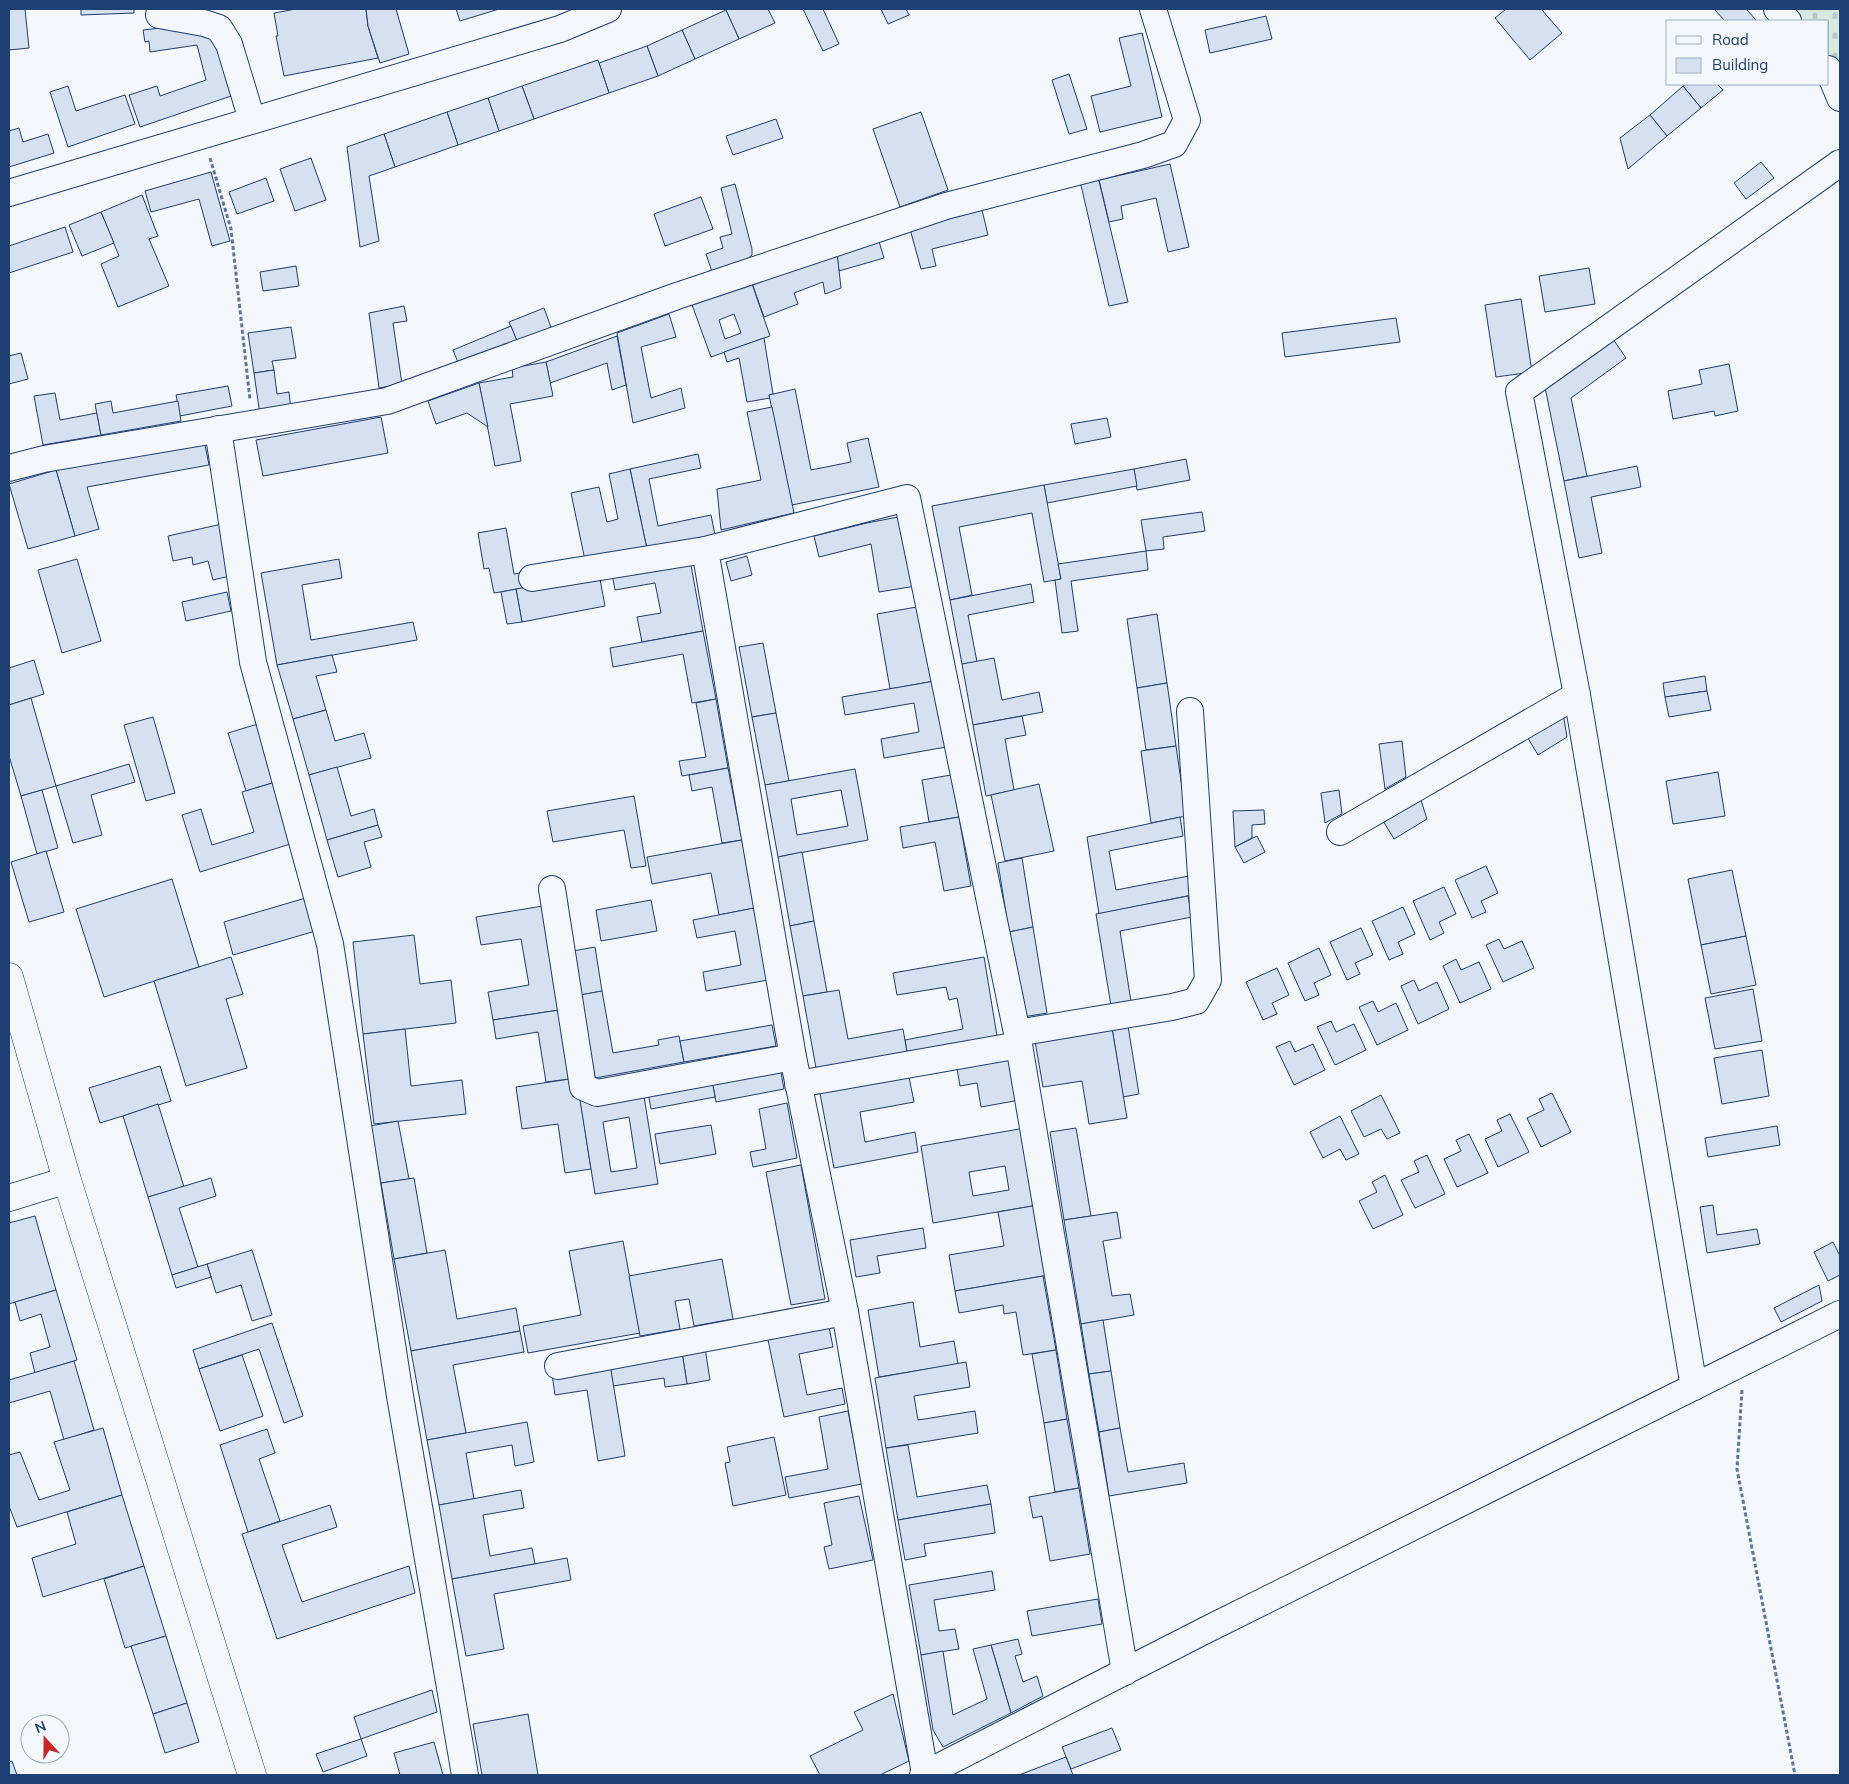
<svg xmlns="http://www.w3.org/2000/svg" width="1849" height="1784" font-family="Mulish,sans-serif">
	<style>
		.cemetery { fill: url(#cemetery-stones); stroke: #687fa3 }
		.building { fill: #d5e0f0; stroke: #1d3f73; fill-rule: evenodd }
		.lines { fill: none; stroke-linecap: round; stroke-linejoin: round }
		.minor-casing { stroke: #1d3f73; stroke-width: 28 }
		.major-casing { stroke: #1d3f73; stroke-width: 29 }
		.path { stroke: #5e769c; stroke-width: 3; stroke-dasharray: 4 2.5; stroke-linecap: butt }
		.minor { stroke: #f4f7fb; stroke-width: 26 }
		.major { stroke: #f4f7fb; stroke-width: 28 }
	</style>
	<defs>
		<pattern id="cemetery-stones" width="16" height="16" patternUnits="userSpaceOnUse" patternTransform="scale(1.25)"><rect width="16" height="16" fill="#d7e8df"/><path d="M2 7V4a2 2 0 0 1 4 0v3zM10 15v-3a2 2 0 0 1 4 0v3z" fill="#b8c8c3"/></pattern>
	</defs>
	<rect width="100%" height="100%" fill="#f4f7fb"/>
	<polygon class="cemetery" points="1792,9 1840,9 1840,74 1828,57 1828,21 1801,21"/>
	<g class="building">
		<polygon points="9,9 25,9 29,48 9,50"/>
		<polygon points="81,9 134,9 134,13 81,15"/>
		<polygon points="296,9 366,9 368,26 378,58 284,76 276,36 278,36 274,13"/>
		<polygon points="366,9 396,9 409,54 380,63 368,26"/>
		<polygon points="456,9 499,9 460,21"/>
		<polygon points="729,9 768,9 775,23 739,39 726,10"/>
		<polygon points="803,9 823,9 839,44 823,51"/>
		<polygon points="881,9 906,9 909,15 888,24"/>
		<polygon points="1506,9 1541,9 1562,33 1530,60 1495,18"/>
		<polygon points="1714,9 1746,9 1757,21 1725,21"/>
		<polygon points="726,10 739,39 695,59 682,30"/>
		<polygon points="1266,16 1272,39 1210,53 1205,30"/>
		<polygon points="195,24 218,34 234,95 140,127 129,95 157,86 160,96 206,80 197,45 150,52 149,41 145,42 143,30"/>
		<polygon points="682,30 695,59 658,76 647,46"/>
		<polygon points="1142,33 1162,117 1100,132 1091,96 1131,86 1119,38"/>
		<polygon points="647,46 658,76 609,93 599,63"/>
		<polygon points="598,60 609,93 534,119 522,86"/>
		<polygon points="1069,74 1087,129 1069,134 1052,80"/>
		<polygon points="1686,84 1717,84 1723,90 1701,108 1683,86"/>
		<polygon points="68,86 76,111 125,95 135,124 68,147 50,92"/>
		<polygon points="522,86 534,119 499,131 488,98"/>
		<polygon points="1683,86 1701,108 1667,136 1650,115"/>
		<polygon points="488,98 499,131 458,145 447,112"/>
		<polygon points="447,112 458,145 395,167 384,134"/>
		<polygon points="921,112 948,190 900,207 873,129"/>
		<polygon points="1650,115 1667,136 1628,169 1620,138"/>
		<polygon points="776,119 783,138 733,155 726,136"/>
		<polygon points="19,128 23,142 48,134 54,153 9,167 9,131"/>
		<polygon points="384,134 395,167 369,176 379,241 360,247 347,147"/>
		<polygon points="311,158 326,200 295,211 280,169"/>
		<polygon points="1761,162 1774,178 1746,199 1734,183"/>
		<polygon points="1170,164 1189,247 1168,252 1156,198 1121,206 1123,219 1109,222 1099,180"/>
		<polygon points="211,172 230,241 212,246 199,199 151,212 145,191"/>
		<polygon points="1098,177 1128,302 1109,306 1080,181"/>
		<polygon points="266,178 274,201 237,214 229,192"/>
		<polygon points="735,184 752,249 752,255 746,260 712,272 706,254 723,248 720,237 732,234 721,188"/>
		<polygon points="142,195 158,236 149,239 169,286 118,307 101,264 119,256 101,212"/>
		<polygon points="701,197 713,229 665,246 654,214"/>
		<polygon points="982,210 988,235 932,249 936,266 921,269 910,229"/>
		<polygon points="101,212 114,243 82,256 69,225"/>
		<polygon points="65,227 73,252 9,273 9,246"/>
		<polygon points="878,238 884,258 839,271 836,250"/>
		<polygon points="837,253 841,288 825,294 823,282 794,293 798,304 764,317 752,283"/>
		<polygon points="296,266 299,286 263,291 260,272"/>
		<polygon points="1589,268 1595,304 1545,312 1539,276"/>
		<path d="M751 281 770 336 711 357 691 302ZM734 314 741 333 725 339 719 320Z"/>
		<polygon points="1521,299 1532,372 1496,377 1485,305"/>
		<polygon points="404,306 407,321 393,323 402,384 379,388 369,313"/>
		<polygon points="544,308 552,330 518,344 509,322"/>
		<polygon points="669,314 676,337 641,347 651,398 681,388 685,408 633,423 617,333"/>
		<polygon points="1396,318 1400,342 1285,357 1282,333"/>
		<polygon points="511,326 517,341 459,365 453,350"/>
		<polygon points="291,327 296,358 272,361 274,370 254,373 248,333"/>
		<polygon points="617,336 626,385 612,390 607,363 550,383 546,362"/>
		<polygon points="764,338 773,394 769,395 770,398 747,402 739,358 727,362 724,352"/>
		<polygon points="1613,339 1626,358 1571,398 1587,476 1564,481 1545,387"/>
		<polygon points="21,353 28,379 9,384 9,356"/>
		<polygon points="546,362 553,396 510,404 521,461 495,466 479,383 513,377 512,368"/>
		<polygon points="1729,364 1738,411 1715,416 1714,411 1673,419 1668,391 1702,384 1699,370"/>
		<polygon points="274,370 277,394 289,392 291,411 260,415 254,373"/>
		<polygon points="479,383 488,427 467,413 436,424 428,401"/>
		<polygon points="228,386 232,406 180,416 176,395"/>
		<polygon points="795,389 811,470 851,462 847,443 868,438 879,487 792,505 769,395"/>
		<polygon points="55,393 60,420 97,413 101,435 43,445 34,396"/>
		<polygon points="111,401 113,413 178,401 181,421 101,435 95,404"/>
		<polygon points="772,407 794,513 721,530 717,489 761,480 747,412"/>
		<polygon points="381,417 388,453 263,476 256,440"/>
		<polygon points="1107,418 1111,437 1075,444 1071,424"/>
		<polygon points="204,440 209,465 87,487 99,529 75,536 56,470"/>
		<polygon points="698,454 701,468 649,479 658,526 711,515 715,535 647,549 630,469"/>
		<polygon points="1186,459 1190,480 1137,490 1134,469"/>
		<polygon points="1637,466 1641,487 1591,497 1602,553 1579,558 1564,481"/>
		<polygon points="630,469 647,549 586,565 571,493 599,487 607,522 618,519 609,474"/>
		<polygon points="1134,469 1137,486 1047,503 1044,485"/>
		<polygon points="56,470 75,536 28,549 9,484"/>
		<polygon points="1044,485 1061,579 1044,582 1032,513 959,527 972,595 950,600 932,506"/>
		<polygon points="1202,512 1205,531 1163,537 1164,549 1146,551 1141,520"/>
		<polygon points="903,516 916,586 879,592 871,544 819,557 814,536 867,523"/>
		<polygon points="222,524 234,575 213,580 208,561 193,565 192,557 173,561 168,536"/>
		<polygon points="506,528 514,574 520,573 523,588 494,593 489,568 484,569 478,533"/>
		<polygon points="1146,551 1148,570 1071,581 1078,631 1062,633 1055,580 1061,579 1058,564"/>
		<polygon points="747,556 752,575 731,581 726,562"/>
		<polygon points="77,559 101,641 62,653 38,570"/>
		<polygon points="339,559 342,578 302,585 311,640 413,622 417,640 277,665 261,573"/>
		<polygon points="690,560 703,631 642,642 637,617 661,613 655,583 615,590 612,574"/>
		<polygon points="599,574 605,606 522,622 516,589"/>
		<polygon points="1031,584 1034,602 968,615 977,662 962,664 950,600"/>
		<polygon points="516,589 522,622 507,624 501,592"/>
		<polygon points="227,592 231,611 186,621 182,602"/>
		<polygon points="922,606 935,681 890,689 877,614"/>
		<polygon points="1157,614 1167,683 1137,688 1127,619"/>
		<polygon points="703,631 716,699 692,703 683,654 613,667 610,648"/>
		<polygon points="763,643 776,713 752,717 739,647"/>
		<polygon points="332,655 337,672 316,676 326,710 293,719 277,665"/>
		<polygon points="994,658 1002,700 1039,692 1043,712 973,725 962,664"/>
		<polygon points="34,660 44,694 9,705 9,668"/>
		<polygon points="1705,676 1707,691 1665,697 1663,683"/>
		<polygon points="935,681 946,747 884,758 881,739 919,732 914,703 845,715 842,697"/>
		<polygon points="1167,683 1176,746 1146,750 1137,688"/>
		<polygon points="1707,691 1711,710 1669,717 1665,697"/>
		<polygon points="31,698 56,786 21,796 9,756 9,705"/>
		<polygon points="716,699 728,768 682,776 679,761 706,757 696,703"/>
		<polygon points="326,710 335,741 364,733 371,758 309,775 293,719"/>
		<polygon points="776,713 789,781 765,785 752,717"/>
		<polygon points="1563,713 1567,737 1538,755 1526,735"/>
		<polygon points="1022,716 1026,735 1005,739 1014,790 986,796 973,725"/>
		<polygon points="153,717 175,793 146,801 124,725"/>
		<polygon points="261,723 279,781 246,791 228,733"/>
		<polygon points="1402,741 1406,777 1385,789 1379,744"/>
		<polygon points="1176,746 1186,816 1151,823 1141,751"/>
		<polygon points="129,764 135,782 91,795 102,835 73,843 56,786"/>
		<polygon points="337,767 351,816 374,809 378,825 327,840 309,775"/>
		<polygon points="728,768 742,840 722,843 712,787 692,791 689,775"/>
		<path d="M855 769 868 840 778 857 765 785ZM841 790 848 826 797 835 791 799Z"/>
		<polygon points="1718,772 1725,816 1673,824 1666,781"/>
		<polygon points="951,775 959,817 929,822 922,780"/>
		<polygon points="279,781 297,842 200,872 182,815 201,809 212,845 254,832 242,792"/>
		<polygon points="1039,784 1054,851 1005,861 991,795"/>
		<polygon points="42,790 58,848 37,854 21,796"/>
		<polygon points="1339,790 1342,814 1325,823 1321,793"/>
		<polygon points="634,796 646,866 631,868 624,830 553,842 547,811"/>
		<polygon points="1420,797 1427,819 1394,839 1382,819"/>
		<polygon points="1264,810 1265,824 1252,825 1252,838 1235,847 1233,811"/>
		<polygon points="959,817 971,886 944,891 935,842 903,848 900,827"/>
		<polygon points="1180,817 1183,836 1109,851 1116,890 1189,876 1192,895 1099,914 1087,837"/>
		<polygon points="378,825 382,837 364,842 371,867 338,877 327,840"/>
		<polygon points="1257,836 1265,852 1244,863 1235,847"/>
		<polygon points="742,840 754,908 719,915 711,873 652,884 647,857"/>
		<polygon points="46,851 64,912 29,922 11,862"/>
		<polygon points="802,852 814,921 790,926 778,857"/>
		<polygon points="1022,858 1033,927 1009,932 998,863"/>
		<polygon points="1486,866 1498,893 1481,901 1486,912 1472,918 1455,880"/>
		<polygon points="1732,870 1746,936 1701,945 1688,879"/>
		<polygon points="172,879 199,967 104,997 76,909"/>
		<polygon points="1444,887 1456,914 1439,922 1444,933 1430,940 1413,901"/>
		<polygon points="1188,896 1192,917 1120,931 1131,1002 1111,1006 1096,914"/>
		<polygon points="309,897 319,930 233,955 224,922"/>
		<polygon points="651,900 657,931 601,941 596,910"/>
		<polygon points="549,905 566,1009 493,1020 488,992 529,985 521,939 481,945 476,917"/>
		<polygon points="1403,907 1415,934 1398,942 1403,954 1389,960 1372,921"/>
		<polygon points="754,908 768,980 706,991 703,972 741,965 735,931 697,938 693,920"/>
		<polygon points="814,921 827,992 803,996 790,926"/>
		<polygon points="1033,927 1047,1013 1023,1017 1009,932"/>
		<polygon points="1361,928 1373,955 1355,963 1360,974 1347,980 1330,942"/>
		<polygon points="414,935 420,984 451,980 456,1023 363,1034 353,942"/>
		<polygon points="1746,936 1756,985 1711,994 1701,945"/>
		<polygon points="1499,939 1504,949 1522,941 1534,968 1503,982 1486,945"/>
		<polygon points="595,947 602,991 580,995 573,951"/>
		<polygon points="1319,948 1331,975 1314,983 1319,995 1305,1001 1288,963"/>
		<polygon points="231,957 243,994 226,999 247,1068 186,1086 154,981"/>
		<polygon points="984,957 997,1036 907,1052 905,1040 963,1029 957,998 949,1000 946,987 897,995 893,973"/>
		<polygon points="1456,959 1461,970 1479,962 1491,989 1460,1003 1443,966"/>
		<polygon points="1277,968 1289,995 1272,1003 1277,1014 1263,1020 1246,982"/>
		<polygon points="1414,980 1419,991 1437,982 1449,1009 1418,1024 1401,986"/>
		<polygon points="1753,989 1762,1041 1715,1049 1705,998"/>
		<polygon points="839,990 848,1039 903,1029 907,1052 816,1068 803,996"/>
		<polygon points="602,991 613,1053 659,1045 658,1040 679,1036 684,1062 595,1078 580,995"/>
		<polygon points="1373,1001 1378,1012 1396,1003 1408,1030 1377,1045 1359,1007"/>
		<polygon points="566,1009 577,1078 546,1082 538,1032 496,1039 493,1020"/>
		<polygon points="1331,1021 1336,1032 1354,1024 1366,1050 1335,1065 1317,1027"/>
		<polygon points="772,1025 776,1046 684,1062 680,1041"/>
		<polygon points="1128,1026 1139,1094 1123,1097 1112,1028"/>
		<polygon points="1112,1028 1127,1118 1089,1124 1082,1081 1043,1087 1035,1041"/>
		<polygon points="405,1029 411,1086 462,1080 466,1114 374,1124 363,1034"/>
		<polygon points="1290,1041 1295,1052 1313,1044 1325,1070 1294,1085 1276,1047"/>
		<polygon points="1762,1050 1769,1096 1722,1104 1714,1058"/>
		<polygon points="1012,1054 1020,1100 981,1107 977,1083 960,1086 956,1063"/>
		<polygon points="160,1066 171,1101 100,1123 89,1088"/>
		<polygon points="780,1067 784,1089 716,1102 712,1080"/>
		<polygon points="908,1072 914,1102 860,1112 865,1142 915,1132 918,1152 834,1168 819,1088"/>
		<polygon points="577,1078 591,1169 565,1173 558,1124 522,1129 516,1087"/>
		<polygon points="712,1080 715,1097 651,1109 648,1092"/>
		<path d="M643 1090 658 1184 595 1194 580 1100ZM629 1117 637 1168 611 1172 603 1122Z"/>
		<polygon points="1552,1093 1571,1132 1541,1147 1527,1118 1544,1110 1539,1099"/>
		<polygon points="1381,1095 1400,1133 1387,1139 1381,1129 1364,1137 1351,1111"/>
		<polygon points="787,1103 797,1158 753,1167 750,1152 766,1149 759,1109"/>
		<polygon points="158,1104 184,1187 148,1197 123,1116"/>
		<polygon points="1510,1114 1529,1152 1498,1167 1485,1139 1502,1131 1497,1120"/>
		<polygon points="1340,1116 1359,1154 1346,1160 1340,1149 1323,1158 1310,1132"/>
		<polygon points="398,1121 409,1179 381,1183 370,1126"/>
		<polygon points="711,1125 716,1154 660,1164 655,1134"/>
		<polygon points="1777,1126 1780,1145 1708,1157 1705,1138"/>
		<path d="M1025 1128 1038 1205 933 1223 921 1146ZM1005 1166 1009 1190 973 1196 969 1172Z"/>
		<polygon points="1076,1128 1091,1216 1064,1220 1050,1132"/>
		<polygon points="1469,1134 1488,1173 1457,1187 1444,1159 1461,1151 1456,1140"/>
		<polygon points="1427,1155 1445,1194 1415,1208 1401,1180 1419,1172 1414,1161"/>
		<polygon points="801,1165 825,1299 791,1305 766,1172"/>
		<polygon points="1385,1175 1403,1215 1373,1229 1359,1201 1377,1192 1372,1182"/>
		<polygon points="211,1178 216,1196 179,1208 198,1267 172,1275 148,1197"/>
		<polygon points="414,1178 427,1253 394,1259 381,1183"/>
		<polygon points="1038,1205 1049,1275 955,1291 949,1255 1004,1246 998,1212"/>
		<polygon points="1713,1205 1717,1235 1757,1229 1760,1244 1707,1253 1700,1207"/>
		<polygon points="1117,1212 1121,1238 1103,1241 1112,1296 1130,1294 1134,1315 1081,1324 1064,1220"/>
		<polygon points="35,1216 56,1290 9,1304 9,1223"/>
		<polygon points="923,1228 926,1248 877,1256 880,1273 856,1277 850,1240"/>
		<polygon points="623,1241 640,1333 528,1353 523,1326 581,1315 569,1251"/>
		<polygon points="1833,1242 1840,1256 1840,1275 1828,1281 1814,1252"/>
		<polygon points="252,1250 272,1315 252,1321 241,1285 216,1293 207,1264"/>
		<polygon points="445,1250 457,1319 516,1308 520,1331 411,1351 394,1259"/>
		<polygon points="722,1259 733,1319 694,1326 689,1299 675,1301 680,1329 640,1336 629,1276"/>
		<polygon points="207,1264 211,1277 176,1288 172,1275"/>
		<polygon points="1043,1276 1056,1350 1023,1355 1016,1312 1004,1314 1003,1305 959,1313 955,1291"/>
		<polygon points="1819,1285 1822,1301 1781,1322 1774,1308"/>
		<polygon points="56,1290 77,1360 35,1373 30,1353 50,1347 41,1314 20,1321 15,1302"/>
		<polygon points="913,1302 920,1347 954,1341 958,1364 879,1377 868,1310"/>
		<polygon points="1103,1320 1111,1371 1089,1374 1081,1324"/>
		<polygon points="828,1322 833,1347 799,1354 807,1395 842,1388 845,1404 784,1417 767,1335"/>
		<polygon points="272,1323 303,1416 284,1423 259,1349 199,1369 193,1350"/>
		<polygon points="520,1331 524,1352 453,1365 466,1433 427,1440 411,1351"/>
		<polygon points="705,1348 710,1380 687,1384 682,1352"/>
		<polygon points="1056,1350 1067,1419 1044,1423 1032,1354"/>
		<polygon points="682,1352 687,1384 665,1387 664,1378 613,1386 610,1364"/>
		<polygon points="242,1355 263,1416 220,1431 199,1369"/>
		<polygon points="74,1361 94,1430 64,1440 50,1391 9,1403 9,1380"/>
		<polygon points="966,1362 970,1387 914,1396 918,1420 975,1411 978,1433 886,1448 875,1378"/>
		<polygon points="610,1364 625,1456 598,1461 587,1390 555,1395 552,1374"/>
		<polygon points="1111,1371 1120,1428 1099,1432 1089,1374"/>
		<polygon points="848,1411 862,1484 789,1498 785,1477 828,1469 819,1417"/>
		<polygon points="1067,1419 1079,1488 1055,1492 1044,1423"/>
		<polygon points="527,1422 534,1462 515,1466 512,1445 466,1453 474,1499 439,1505 427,1440"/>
		<polygon points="103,1428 122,1495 17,1527 9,1506 9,1455 20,1452 39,1500 70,1490 54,1442"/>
		<polygon points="1120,1428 1128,1472 1184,1463 1187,1483 1109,1496 1099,1432"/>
		<polygon points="267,1429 275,1453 259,1459 280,1521 248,1532 220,1445"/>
		<polygon points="774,1437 786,1495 733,1506 725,1463 730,1462 727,1447"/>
		<polygon points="908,1445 917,1497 987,1485 991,1504 898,1520 886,1448"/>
		<polygon points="1079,1488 1090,1554 1050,1561 1042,1516 1033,1518 1029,1497"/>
		<polygon points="521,1490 524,1508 483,1515 490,1556 532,1548 535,1564 452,1579 439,1505"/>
		<polygon points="122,1495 144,1566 43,1597 32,1558 76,1544 67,1512"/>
		<polygon points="859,1496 873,1560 829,1569 824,1547 832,1545 824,1503"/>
		<polygon points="991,1504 995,1533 924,1544 926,1556 905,1560 898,1520"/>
		<polygon points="330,1505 337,1527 282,1545 302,1602 409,1566 415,1593 277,1639 242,1534"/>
		<polygon points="567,1558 571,1580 494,1594 504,1649 466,1656 452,1579"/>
		<polygon points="144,1566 166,1636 125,1648 104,1579"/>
		<polygon points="992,1571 995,1590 934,1600 939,1631 955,1629 959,1649 921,1655 909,1585"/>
		<polygon points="1098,1599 1102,1624 1032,1636 1027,1611"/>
		<polygon points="166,1636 187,1703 153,1714 131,1646"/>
		<polygon points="1018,1639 1022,1654 1015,1656 1023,1682 1037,1676 1043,1696 1011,1713 991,1645"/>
		<polygon points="991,1645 1011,1713 943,1747 933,1730 921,1655 943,1651 953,1715 987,1699 973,1649"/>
		<polygon points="432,1690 437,1712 361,1739 354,1717"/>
		<polygon points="893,1694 909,1761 880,1775 820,1775 810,1756 863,1730 854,1712"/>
		<polygon points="187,1703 199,1742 165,1753 153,1714"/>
		<polygon points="528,1714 538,1775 482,1775 473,1724"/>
		<polygon points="1112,1728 1121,1750 1071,1769 1062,1747"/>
		<polygon points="361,1739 367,1756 323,1772 316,1754"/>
		<polygon points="434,1742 443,1775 400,1775 394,1753"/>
		<polygon points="1066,1757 1073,1775 1019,1775"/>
		<polygon points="12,1761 17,1775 9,1775 9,1762"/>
	</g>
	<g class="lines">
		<g class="minor-casing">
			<g id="minor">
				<polyline points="1777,9 1788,21"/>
				<polyline points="159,15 204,23 219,28 229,44 252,120"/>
				<polyline points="1828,69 1840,98"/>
				<polyline points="9,193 560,29 608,9"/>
				<polyline points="218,429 253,662 330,944 400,1396 465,1775"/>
				<polyline points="9,468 44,459 387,401 677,296 946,206 1143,155 1174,144 1187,120 1153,9"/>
				<polyline points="532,578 705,550"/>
				<polyline points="1340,832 1577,695"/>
				<polyline points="552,889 583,1087 597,1093 793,1057"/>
				<polyline points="1017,1033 1172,1007 1196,1001 1208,980 1190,711"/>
				<polyline points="798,1084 1019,1045"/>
				<polyline points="9,1198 67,1180"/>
				<polyline points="558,1366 845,1312"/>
				<polyline points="1694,1387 1577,695 1519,392 1840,163"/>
				<polyline points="925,1774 845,1312 793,1057 705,550 907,498 1017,1033 1125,1672"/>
				<polyline points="923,1775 1204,1631 1840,1314"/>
			</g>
		</g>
		<g class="major-casing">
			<polyline id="major" points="9,977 67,1180 252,1775"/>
		</g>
		<g class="path">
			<polyline points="210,158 231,229 250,400"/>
			<polyline points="1742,1390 1737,1469 1795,1775"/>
		</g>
		<use href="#minor" class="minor"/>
		<use href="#major" class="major"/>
	</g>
	<rect width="1849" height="1784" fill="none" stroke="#1d3f73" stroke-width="20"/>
	<rect x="1666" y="20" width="162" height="65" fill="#f4f7fb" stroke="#9eadc5"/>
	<rect x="1676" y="36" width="25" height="8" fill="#f4f7fb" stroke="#9eadc5"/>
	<text x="1712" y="45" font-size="15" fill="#1d3f73">Road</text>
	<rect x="1676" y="58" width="25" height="15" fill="#d5e0f0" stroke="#9eadc5"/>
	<text x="1712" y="70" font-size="15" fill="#1d3f73">Building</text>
	<g transform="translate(45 1739) rotate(339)"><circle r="24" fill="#f4f7fb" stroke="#9eadc5"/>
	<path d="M0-4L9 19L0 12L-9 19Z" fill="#c62828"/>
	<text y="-8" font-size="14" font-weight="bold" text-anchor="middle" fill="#1d3f73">N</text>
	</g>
</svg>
